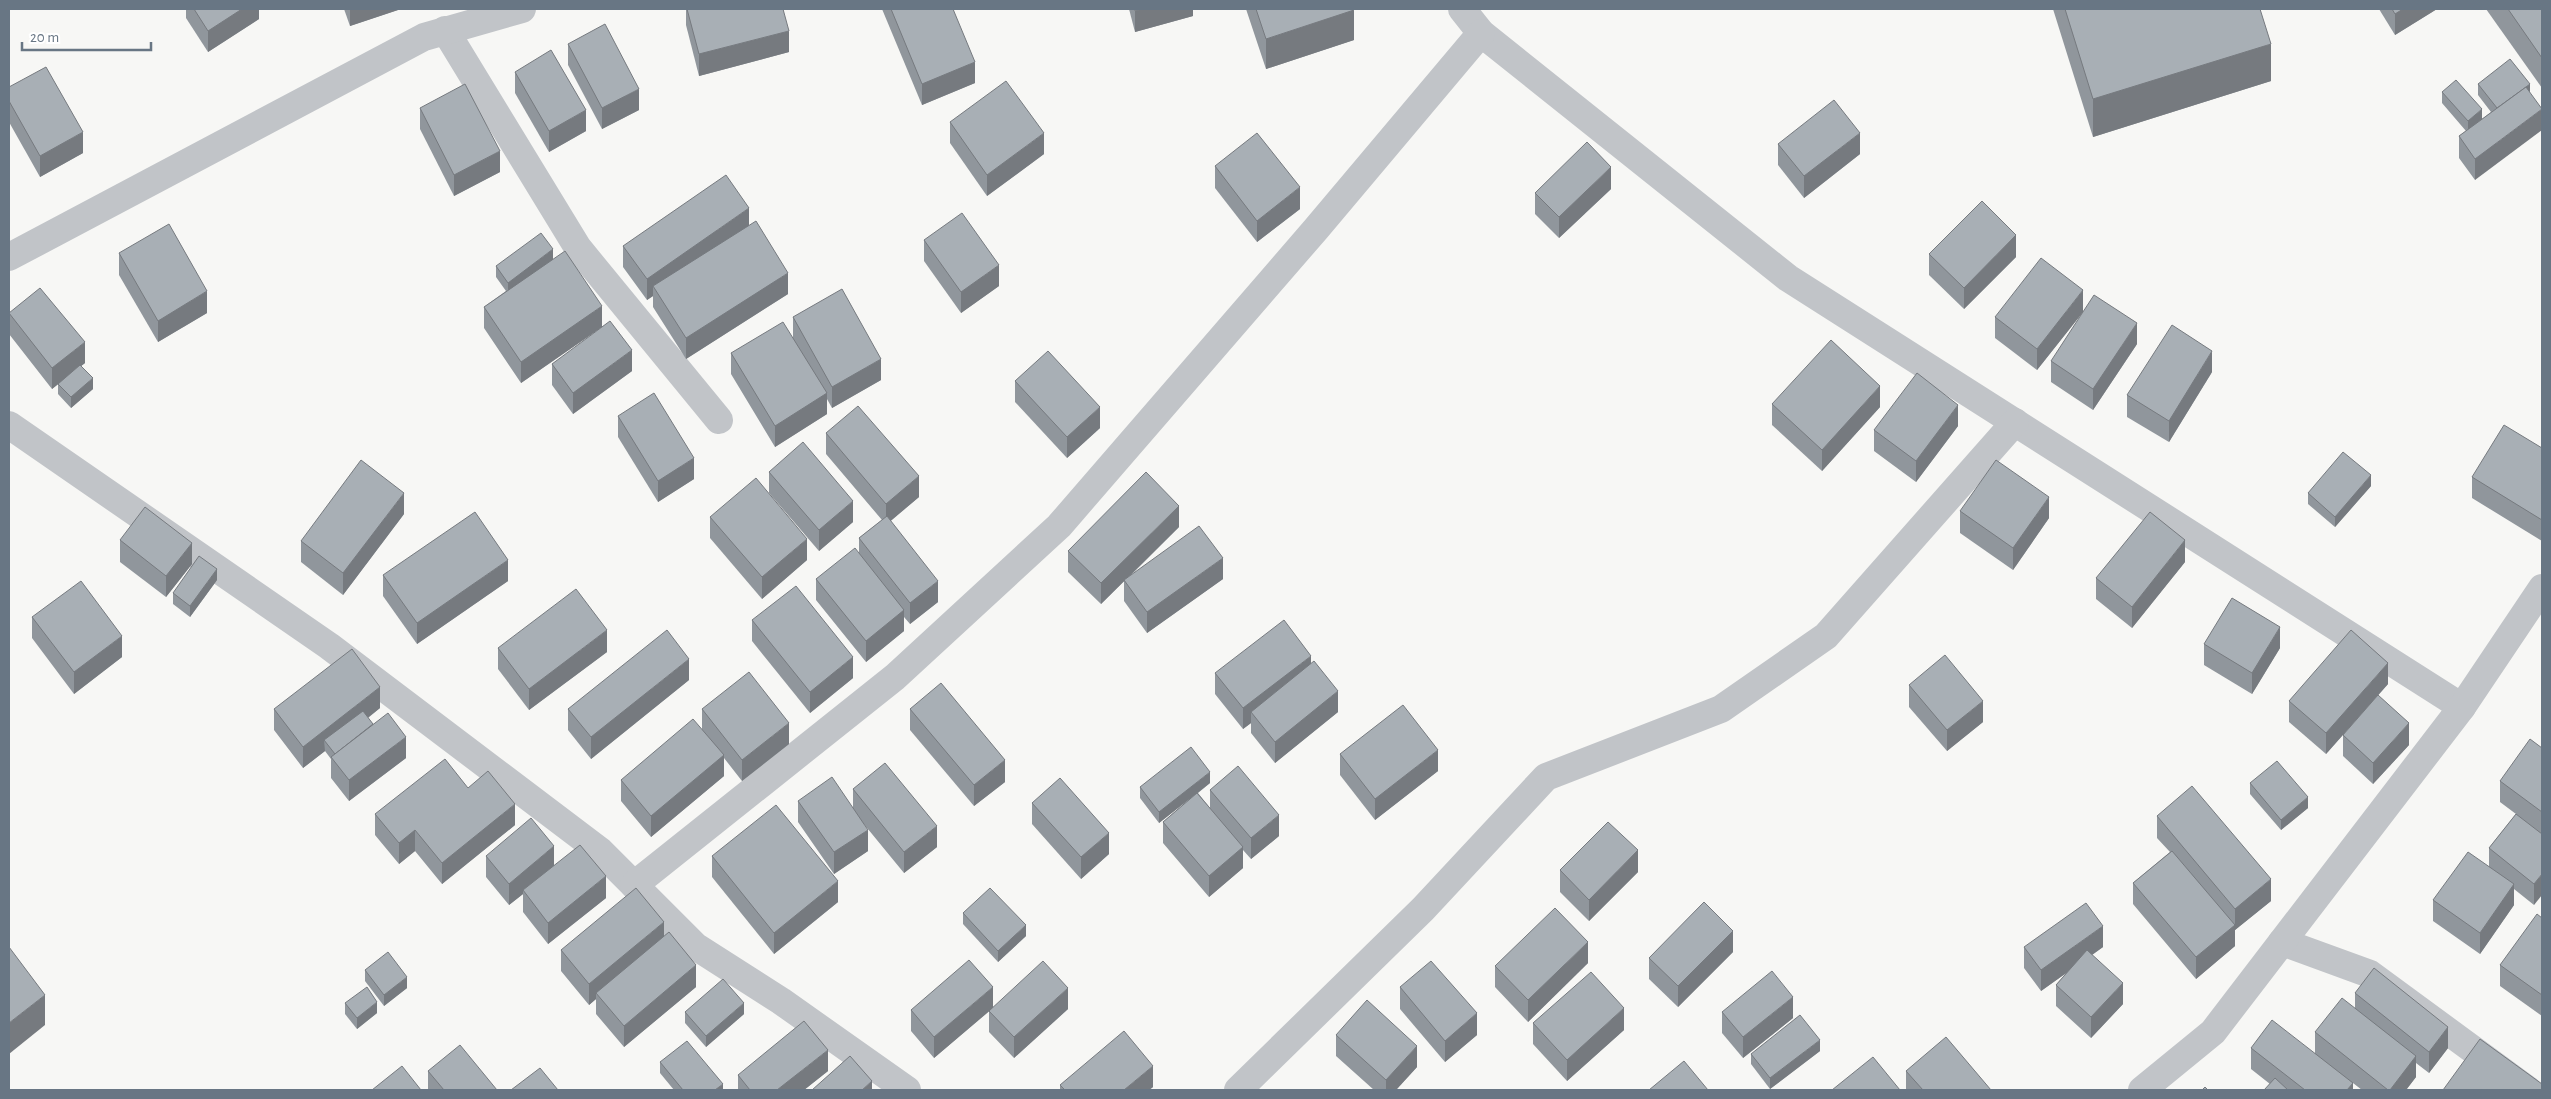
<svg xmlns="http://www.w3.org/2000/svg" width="2551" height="1099" font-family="'Alegreya Sans',sans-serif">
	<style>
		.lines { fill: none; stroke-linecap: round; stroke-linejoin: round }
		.minor { stroke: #c1c4c8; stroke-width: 28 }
		.wall { fill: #90969c }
		.shaded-wall { fill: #767a7f }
		.building { fill: #a8afb5; stroke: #767a7f }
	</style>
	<rect width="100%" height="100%" fill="#f7f7f5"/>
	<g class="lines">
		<g class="minor">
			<polyline points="1462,9 1481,33 1788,278 2462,707"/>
			<polyline points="445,30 578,248 719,420"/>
			<polyline points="9,257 424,37 522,9"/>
			<polyline points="9,425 329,646 600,851 695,946 781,1001 907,1090"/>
			<polyline points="634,885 895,677 1059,526 1316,229 1481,33"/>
			<polyline points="2282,942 2370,974 2528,1090"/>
			<polyline points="1238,1090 1423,909 1546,777 1721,709 1826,636 2015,422"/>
			<polyline points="2142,1090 2213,1032 2462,707 2542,588"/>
		</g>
	</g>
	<g class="wall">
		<polygon points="186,9 259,9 259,19 208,52 186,18"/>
		<polygon points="344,9 401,9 350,26"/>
		<polygon points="686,9 783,9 789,52 699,76 686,25"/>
		<polygon points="882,9 953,9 975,83 922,105"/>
		<polygon points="1129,9 1193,9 1193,16 1135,32"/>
		<polygon points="1246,9 1353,9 1354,40 1266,69"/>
		<polygon points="2053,9 2260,9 2271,81 2093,137"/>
		<polygon points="2379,9 2437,9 2395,35"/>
		<polygon points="2486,9 2542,9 2542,88"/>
		<polygon points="568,44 639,110 602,129 568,65"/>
		<polygon points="515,72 586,131 549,152 515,93"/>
		<polygon points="2478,84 2530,84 2475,180 2459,158 2459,136 2466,131 2442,103 2442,92 2482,119 2491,112 2478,95"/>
		<polygon points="9,87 83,153 40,177 9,122"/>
		<polygon points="420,108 500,172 454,196 420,129"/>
		<polygon points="950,122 1044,154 987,196 950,143"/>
		<polygon points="1778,144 1860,154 1804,198 1778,165"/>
		<polygon points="1215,166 1300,209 1257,242 1215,188"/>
		<polygon points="1611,189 1559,238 1535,214 1535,193"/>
		<polygon points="749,225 788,294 686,359 653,307 653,296 647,300 623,267 623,246"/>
		<polygon points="924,240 999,286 961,313 924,261"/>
		<polygon points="119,253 207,313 158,342 119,275"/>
		<polygon points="1929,254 2016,257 1964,309 1929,275"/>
		<polygon points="553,259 602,327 521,383 484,328 484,307 506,291 496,277 496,266"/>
		<polygon points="2083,312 2037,370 1995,338 1995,317"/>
		<polygon points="9,313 85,363 81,366 93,389 71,408 58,394 58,384 52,389 9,334"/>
		<polygon points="793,317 881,380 832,408 827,399 827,414 775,447 731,374 731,353 793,337"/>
		<polygon points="2137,344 2093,410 2051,382 2051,361"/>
		<polygon points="552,364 632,371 573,414 552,385"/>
		<polygon points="2212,372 2169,442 2127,417 2127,395"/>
		<polygon points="1015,381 1100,428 1067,458 1015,402"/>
		<polygon points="1772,404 1880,407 1822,471 1772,425"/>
		<polygon points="618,416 694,479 658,502 618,437"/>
		<polygon points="1958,426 1916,482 1874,451 1874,430"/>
		<polygon points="826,433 919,497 890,521 938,602 910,624 904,617 904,631 866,662 816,600 816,579 859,553 859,538 882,520 826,454"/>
		<polygon points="2542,448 2542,541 2472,498 2472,477"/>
		<polygon points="769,472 853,522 819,551 769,493"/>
		<polygon points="2371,486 2335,527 2308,504 2308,493"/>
		<polygon points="1960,511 2049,518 2013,570 1960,533"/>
		<polygon points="404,514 343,595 301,562 301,541"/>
		<polygon points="710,517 807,560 762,599 710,538"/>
		<polygon points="1179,527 1128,578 1223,579 1147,633 1124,601 1124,581 1101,604 1068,572 1068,551"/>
		<polygon points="120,540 192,564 166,597 120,562"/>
		<polygon points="2185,562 2132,628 2096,599 2096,578"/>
		<polygon points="383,575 508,581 417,644 383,596"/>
		<polygon points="217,580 190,617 173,604 173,593"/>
		<polygon points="32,617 122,657 74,694 32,638"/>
		<polygon points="752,620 853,678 810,713 752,641"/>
		<polygon points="2204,644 2280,648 2252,694 2204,665"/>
		<polygon points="498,648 607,652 529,710 498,669"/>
		<polygon points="1311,664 1338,712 1275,763 1251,733 1251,723 1243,729 1215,694 1215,673"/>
		<polygon points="689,680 591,759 568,730 568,709"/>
		<polygon points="2388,684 2326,754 2289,722 2289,701"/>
		<polygon points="1909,685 1983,722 1947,751 1909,707"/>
		<polygon points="380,708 368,718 373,724 406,758 349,801 331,778 331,759 325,751 303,768 274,730 274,709"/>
		<polygon points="702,709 789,744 742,781 724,758 724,776 651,837 621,801 621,780 702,730"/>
		<polygon points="910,709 1005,782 974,806 910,730"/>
		<polygon points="2343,735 2409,745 2373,784 2343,756"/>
		<polygon points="2542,748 2542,834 2532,826 2542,834 2534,905 2514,889 2514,905 2480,954 2433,921 2433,900 2489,866 2489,848 2516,814 2500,802 2500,781"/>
		<polygon points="1340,754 1438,771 1375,820 1340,775"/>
		<polygon points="1210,783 1198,793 1210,808 1210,790 1279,836 1251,859 1243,850 1243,868 1209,897 1163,843 1163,822 1193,796 1159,823 1140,798 1140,787"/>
		<polygon points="2250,783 2308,808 2281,830 2250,794"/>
		<polygon points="468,788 515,825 442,884 415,851 399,864 375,835 375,814"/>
		<polygon points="853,789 937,847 904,873 863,823 868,851 834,874 798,822 798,801 853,807"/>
		<polygon points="1032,803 1109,854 1081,879 1032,824"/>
		<polygon points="2157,816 2271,901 2235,930 2235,946 2196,979 2133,904 2133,883 2170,852 2157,838"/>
		<polygon points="486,856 554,865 606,898 548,944 523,912 523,894 509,905 486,877"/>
		<polygon points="712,856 838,902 774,954 712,877"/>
		<polygon points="1560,870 1638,872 1589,921 1560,892"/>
		<polygon points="963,913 1026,936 998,962 963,924"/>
		<polygon points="2542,918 2542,1016 2500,986 2500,965"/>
		<polygon points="664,937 696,987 624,1047 596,1014 596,999 589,1005 561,971 561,950"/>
		<polygon points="2024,947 2103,947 2092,955 2123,1004 2091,1038 2056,1006 2056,985 2066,973 2041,991 2024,968"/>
		<polygon points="1733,952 1678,1007 1649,979 1649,958"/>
		<polygon points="1588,963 1528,1022 1495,987 1495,966"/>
		<polygon points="365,970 407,988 384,1006 365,981"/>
		<polygon points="1400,987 1477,1035 1445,1062 1400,1009"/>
		<polygon points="2355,993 2448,1048 2429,1073 2416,1063 2416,1077 2406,1090 2362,1090 2353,1083 2353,1090 2264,1090 2270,1084 2251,1069 2251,1048 2315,1053 2315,1032 2355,1008"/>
		<polygon points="345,1003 377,1013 357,1029 345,1014"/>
		<polygon points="993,1007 1068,1009 1014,1058 989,1032 989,1011 934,1058 911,1031 911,1010"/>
		<polygon points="685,1012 744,1014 706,1047 685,1023"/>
		<polygon points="1722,1012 1793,1018 1743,1058 1722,1033"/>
		<polygon points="1533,1023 1624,1030 1567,1081 1533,1044"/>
		<polygon points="1336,1035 1417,1067 1396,1090 1374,1090 1336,1056"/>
		<polygon points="1820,1051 1770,1089 1751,1064 1751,1054"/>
		<polygon points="660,1062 723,1090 674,1090 660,1073"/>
		<polygon points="428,1071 497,1090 428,1090"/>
		<polygon points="828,1071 804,1090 738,1090 738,1075"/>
		<polygon points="1906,1071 1991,1090 1906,1090"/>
		<polygon points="1060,1085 1153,1087 1149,1090 1060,1090"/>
	</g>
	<g class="shaded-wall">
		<polygon points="242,9 259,9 259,19 208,52 208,31"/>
		<polygon points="350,9 401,9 350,26"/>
		<polygon points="1143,9 1193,9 1193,16 1135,32 1135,11"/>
		<polygon points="2403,9 2437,9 2395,35 2395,14"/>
		<polygon points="1354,10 1354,40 1266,69 1266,39"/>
		<polygon points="789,31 789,52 699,76 699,54"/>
		<polygon points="2271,44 2271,81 2093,137 2093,99"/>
		<polygon points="975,62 975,83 922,105 922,84"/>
		<polygon points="2530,84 2530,95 2498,110"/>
		<polygon points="639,89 639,110 602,129 602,108"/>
		<polygon points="2482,109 2482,120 2468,132 2468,121"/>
		<polygon points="2542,109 2542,130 2475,180 2475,159"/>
		<polygon points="586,110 586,131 549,152 549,131"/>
		<polygon points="83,132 83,153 40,177 40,156"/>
		<polygon points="1044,133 1044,154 987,196 987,175"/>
		<polygon points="1860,133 1860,154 1804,198 1804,176"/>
		<polygon points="500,151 500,172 454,196 454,175"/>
		<polygon points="1611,167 1611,189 1559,238 1559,217"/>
		<polygon points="1300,187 1300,209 1257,242 1257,221"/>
		<polygon points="749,208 749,229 653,286 653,296 647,300 647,279"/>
		<polygon points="2016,235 2016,257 1964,309 1964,288"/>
		<polygon points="553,249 553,260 508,294 508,283"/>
		<polygon points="999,265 999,286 961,313 961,292"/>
		<polygon points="788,273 788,294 686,359 686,338"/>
		<polygon points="2083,290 2083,312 2037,370 2037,349"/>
		<polygon points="207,291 207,313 158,342 158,321"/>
		<polygon points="602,306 602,327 521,383 521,362"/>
		<polygon points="2137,323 2137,344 2093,410 2093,389"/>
		<polygon points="85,342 85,363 52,389 52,368"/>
		<polygon points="632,350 632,371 573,414 573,393"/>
		<polygon points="2212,351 2212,372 2169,442 2169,421"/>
		<polygon points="881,359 881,380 832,408 832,387"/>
		<polygon points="93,378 93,389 71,408 71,397"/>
		<polygon points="1880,386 1880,407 1822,471 1822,450"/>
		<polygon points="827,393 827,414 775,447 775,426"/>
		<polygon points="1958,405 1958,426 1916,482 1916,461"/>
		<polygon points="1100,407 1100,428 1067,458 1067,437"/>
		<polygon points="694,458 694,479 658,502 658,481"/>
		<polygon points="2371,475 2371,486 2335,527 2335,517"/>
		<polygon points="919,476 919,497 886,525 886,504"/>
		<polygon points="404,493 404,514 343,595 343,573"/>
		<polygon points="2049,497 2049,518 2013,570 2013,548"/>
		<polygon points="853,501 853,522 819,551 819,530"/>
		<polygon points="1179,506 1179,527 1101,604 1101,583"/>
		<polygon points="807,539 807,560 762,599 762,577"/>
		<polygon points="2185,540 2185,562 2132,628 2132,607"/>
		<polygon points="192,543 192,564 166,597 166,576"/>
		<polygon points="1223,558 1223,579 1147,633 1147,612"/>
		<polygon points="508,560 508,581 417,644 417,623"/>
		<polygon points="217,569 217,580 190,617 190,606"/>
		<polygon points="938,581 938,602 910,624 910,603"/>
		<polygon points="904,610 904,631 866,662 866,641"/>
		<polygon points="2280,627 2280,648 2252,694 2252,673"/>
		<polygon points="607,630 607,652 529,710 529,689"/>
		<polygon points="122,636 122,657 74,694 74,672"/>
		<polygon points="1311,656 1311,677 1251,712 1251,723 1243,729 1243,708"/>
		<polygon points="853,657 853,678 810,713 810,692"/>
		<polygon points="689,659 689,680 591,759 591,737"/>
		<polygon points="2388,663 2388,684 2326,754 2326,733"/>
		<polygon points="380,687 380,708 330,747 324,740 325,751 303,768 303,747"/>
		<polygon points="1338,691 1338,712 1275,763 1275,742"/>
		<polygon points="1983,701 1983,722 1947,751 1947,730"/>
		<polygon points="789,723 789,744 742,781 742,760"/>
		<polygon points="2409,723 2409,745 2373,784 2373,763"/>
		<polygon points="406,737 406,758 349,801 349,780"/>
		<polygon points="1438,750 1438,771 1375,820 1375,799"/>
		<polygon points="724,755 724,776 651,837 651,816"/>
		<polygon points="1005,760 1005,782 974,806 974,785"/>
		<polygon points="1210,772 1210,783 1159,823 1159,812"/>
		<polygon points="2308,797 2308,808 2281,830 2281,820"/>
		<polygon points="515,804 515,825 442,884 442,863"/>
		<polygon points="1279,815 1279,836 1251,859 1251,838"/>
		<polygon points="937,826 937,847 904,873 904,852"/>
		<polygon points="415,830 415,851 399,864 399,843"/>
		<polygon points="868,830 868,851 834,874 834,852"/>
		<polygon points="1109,833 1109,854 1081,879 1081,857"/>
		<polygon points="554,846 554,867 523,890 523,894 509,905 509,884"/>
		<polygon points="1243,847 1243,868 1209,897 1209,876"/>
		<polygon points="1638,850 1638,872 1589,921 1589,900"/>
		<polygon points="2542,874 2542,895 2534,905 2534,884"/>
		<polygon points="606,876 606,898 548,944 548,923"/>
		<polygon points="2271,879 2271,901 2235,930 2235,909"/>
		<polygon points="838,881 838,902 774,954 774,933"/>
		<polygon points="2514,884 2514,905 2480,954 2480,933"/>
		<polygon points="664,922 664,943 596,993 596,999 589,1005 589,984"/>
		<polygon points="1026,925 1026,936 998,962 998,951"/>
		<polygon points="2235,925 2235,946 2196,979 2196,957"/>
		<polygon points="2103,926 2103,947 2041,991 2041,970"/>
		<polygon points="1733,931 1733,952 1678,1007 1678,986"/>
		<polygon points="1588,942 1588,963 1528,1022 1528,1000"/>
		<polygon points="696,965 696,987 624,1047 624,1026"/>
		<polygon points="407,977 407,988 384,1006 384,995"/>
		<polygon points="2123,983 2123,1004 2091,1038 2091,1017"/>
		<polygon points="993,987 993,1008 934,1058 934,1037"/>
		<polygon points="1068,988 1068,1009 1014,1058 1014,1037"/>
		<polygon points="45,995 45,1025 9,1054 9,1023"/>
		<polygon points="1793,997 1793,1018 1743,1058 1743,1037"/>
		<polygon points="377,1002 377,1013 357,1029 357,1018"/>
		<polygon points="744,1003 744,1014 706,1047 706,1036"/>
		<polygon points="1624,1008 1624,1030 1567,1081 1567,1060"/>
		<polygon points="1477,1013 1477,1035 1445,1062 1445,1041"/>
		<polygon points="2448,1027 2448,1048 2429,1073 2429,1052"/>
		<polygon points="1820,1040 1820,1051 1770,1089 1770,1078"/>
		<polygon points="1417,1046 1417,1067 1396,1090 1386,1090 1386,1080"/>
		<polygon points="828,1050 828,1071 804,1090 777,1090"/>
		<polygon points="2416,1056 2416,1077 2406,1090 2390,1090"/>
		<polygon points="1153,1066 1153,1087 1149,1090 1124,1090"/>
		<polygon points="872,1081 872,1090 862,1090"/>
		<polygon points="2353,1083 2353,1090 2347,1090"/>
		<polygon points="723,1084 723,1090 715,1090"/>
	</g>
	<g class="building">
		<polygon points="194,9 242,9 208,31"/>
		<polygon points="687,9 783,9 789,31 699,54"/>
		<polygon points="891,9 953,9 975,62 922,84"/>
		<polygon points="1135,9 1143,9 1135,11"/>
		<polygon points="1256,9 1353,9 1354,10 1266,39"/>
		<polygon points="2065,9 2260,9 2271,44 2093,99"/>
		<polygon points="2392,9 2403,9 2395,14"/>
		<polygon points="2508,9 2542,9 2542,58"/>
		<polygon points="605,24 639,89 602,108 568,44"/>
		<polygon points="551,50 586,110 549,131 515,72"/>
		<polygon points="2510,59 2530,84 2526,87 2497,108 2478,84"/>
		<polygon points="46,67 83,132 40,156 9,101 9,87"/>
		<polygon points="2456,80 2482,109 2468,121 2442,92"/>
		<polygon points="1006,81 1044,133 987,175 950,122"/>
		<polygon points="465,84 500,151 454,175 420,108"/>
		<polygon points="2526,87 2542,109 2475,159 2459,136"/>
		<polygon points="1834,100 1860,133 1804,176 1778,144"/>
		<polygon points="1257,133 1300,187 1257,221 1215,166"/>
		<polygon points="1587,142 1611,167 1559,217 1535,193"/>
		<polygon points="726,175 749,208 647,279 623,246"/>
		<polygon points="1982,201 2016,235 1964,288 1929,254"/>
		<polygon points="962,213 999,265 961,292 924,240"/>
		<polygon points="756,221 788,273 686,338 653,286"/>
		<polygon points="169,224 207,291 158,321 119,253"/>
		<polygon points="541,233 553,249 508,283 496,266"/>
		<polygon points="565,251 602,306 521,362 484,307"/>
		<polygon points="2041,258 2083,290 2037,349 1995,317"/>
		<polygon points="40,288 85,342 52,368 9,313"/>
		<polygon points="842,289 881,359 832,387 793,317"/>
		<polygon points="2094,295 2137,323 2093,389 2051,361"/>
		<polygon points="610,321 632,350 573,393 552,364"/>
		<polygon points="783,322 827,393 775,426 731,353"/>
		<polygon points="2172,325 2212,351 2169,421 2127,395"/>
		<polygon points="1831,340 1880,386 1822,450 1772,404"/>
		<polygon points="1048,351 1100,407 1067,437 1015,381"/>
		<polygon points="80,365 93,378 71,397 58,384"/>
		<polygon points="1917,373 1958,405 1916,461 1874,430"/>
		<polygon points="654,393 694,458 658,481 618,416"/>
		<polygon points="858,406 919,476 886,504 826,433"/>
		<polygon points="2504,425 2542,448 2542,520 2472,477"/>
		<polygon points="803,442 853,501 819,530 769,472"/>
		<polygon points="2343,452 2371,475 2335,517 2308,493"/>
		<polygon points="361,460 404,493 343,573 301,541"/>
		<polygon points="1996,460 2049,497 2013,548 1960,511"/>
		<polygon points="1146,472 1179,506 1101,583 1068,551"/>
		<polygon points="756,478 807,539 762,577 710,517"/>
		<polygon points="145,507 192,543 166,576 120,540"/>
		<polygon points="475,512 508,560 417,623 383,575"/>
		<polygon points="2150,512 2185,540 2132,607 2096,578"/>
		<polygon points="887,516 938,581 910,603 859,538"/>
		<polygon points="1199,526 1223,558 1147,612 1124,580"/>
		<polygon points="855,548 904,610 866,641 816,579"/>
		<polygon points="199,556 217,569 190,606 173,593"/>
		<polygon points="81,581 122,636 74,672 32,617"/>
		<polygon points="796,586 853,657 810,692 752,620"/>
		<polygon points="576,589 607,630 529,689 498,648"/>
		<polygon points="2232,598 2280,627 2252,673 2204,644"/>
		<polygon points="1284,620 1311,656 1243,708 1215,673"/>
		<polygon points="667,630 689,659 591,737 568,709"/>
		<polygon points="2351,630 2388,663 2326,733 2289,701"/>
		<polygon points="352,649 380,687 303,747 274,709"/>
		<polygon points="1945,655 1983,701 1947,730 1909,685"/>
		<polygon points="1314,661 1338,691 1275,742 1251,712"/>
		<polygon points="749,672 789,723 742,760 702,709"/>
		<polygon points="941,683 1005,760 974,785 910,709"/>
		<polygon points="2378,695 2409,723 2373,763 2343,735"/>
		<polygon points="1403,705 1438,750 1375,799 1340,754"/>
		<polygon points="363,711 373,724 335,754 324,740"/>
		<polygon points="388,713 406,737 349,780 331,757"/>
		<polygon points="693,719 724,755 651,816 621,780"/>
		<polygon points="2530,739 2542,748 2542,812 2500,781"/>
		<polygon points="1191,747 1210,772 1159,812 1140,787"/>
		<polygon points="445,759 468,788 488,771 515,804 442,863 415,830 399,843 375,814"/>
		<polygon points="2277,761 2308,797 2281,820 2250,783"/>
		<polygon points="885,763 937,826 904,852 853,789"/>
		<polygon points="1238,766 1279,815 1251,838 1210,790"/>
		<polygon points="832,777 868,830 834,852 798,801"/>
		<polygon points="1060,778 1109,833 1081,857 1032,803"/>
		<polygon points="2192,786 2271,879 2235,909 2157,816"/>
		<polygon points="1197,793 1243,847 1209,876 1163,822"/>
		<polygon points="776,805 838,881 774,933 712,856"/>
		<polygon points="2516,814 2542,834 2542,874 2534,884 2489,848"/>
		<polygon points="531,818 554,846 509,884 486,856"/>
		<polygon points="1608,822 1638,850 1589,900 1560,870"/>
		<polygon points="580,845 606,876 548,923 523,890"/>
		<polygon points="2172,851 2235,925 2196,957 2133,883"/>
		<polygon points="2468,852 2514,884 2480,933 2433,900"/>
		<polygon points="636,888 664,922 589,984 561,950"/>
		<polygon points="990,888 1026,925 998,951 963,913"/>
		<polygon points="1704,902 1733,931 1678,986 1649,958"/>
		<polygon points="2086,903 2103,926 2041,970 2024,947"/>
		<polygon points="1555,908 1588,942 1528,1000 1495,966"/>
		<polygon points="2537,914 2542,918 2542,995 2500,965"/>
		<polygon points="669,932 696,965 624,1026 596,993"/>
		<polygon points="9,947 45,995 9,1023"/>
		<polygon points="2087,950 2123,983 2091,1017 2056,985"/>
		<polygon points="388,952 407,977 384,995 365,970"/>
		<polygon points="969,960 993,987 934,1037 911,1010"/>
		<polygon points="1043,961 1068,988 1014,1037 989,1011"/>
		<polygon points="1431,961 1477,1013 1445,1041 1400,987"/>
		<polygon points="2374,968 2448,1027 2429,1052 2355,993"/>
		<polygon points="1772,971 1793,997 1743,1037 1722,1012"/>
		<polygon points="1591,972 1624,1008 1567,1060 1533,1023"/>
		<polygon points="723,979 744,1003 706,1036 685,1012"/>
		<polygon points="367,987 377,1002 357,1018 345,1003"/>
		<polygon points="2342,998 2416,1056 2390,1090 2388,1090 2315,1032"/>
		<polygon points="1367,1000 1417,1046 1386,1080 1336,1035"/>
		<polygon points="1800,1015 1820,1040 1770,1078 1751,1054"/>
		<polygon points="2272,1020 2353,1083 2347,1090 2305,1090 2251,1048"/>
		<polygon points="804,1021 828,1050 777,1090 750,1090 738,1075"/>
		<polygon points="1124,1031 1153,1066 1124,1090 1065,1090 1060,1085"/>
		<polygon points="1946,1037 1991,1090 1923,1090 1906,1071"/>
		<polygon points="2480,1039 2542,1084 2542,1090 2443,1090"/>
		<polygon points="687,1041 723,1084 715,1090 683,1090 660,1062"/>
		<polygon points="460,1045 497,1090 444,1090 428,1071"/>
		<polygon points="850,1056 872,1081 862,1090 812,1090"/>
		<polygon points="1873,1057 1900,1090 1832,1090"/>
		<polygon points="1684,1061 1708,1090 1649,1090"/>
		<polygon points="402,1066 421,1090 372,1090"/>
		<polygon points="540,1068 558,1090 511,1090"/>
		<polygon points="2275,1078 2288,1090 2264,1090"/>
		<polygon points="2205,1087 2208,1090 2202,1090"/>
	</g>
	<rect width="2551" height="1099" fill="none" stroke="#687684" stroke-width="20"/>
	<path d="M22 42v8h129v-8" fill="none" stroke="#687684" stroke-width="2.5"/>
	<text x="30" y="42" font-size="15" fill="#687684" stroke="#ffffff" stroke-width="4" paint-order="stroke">20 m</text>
</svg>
